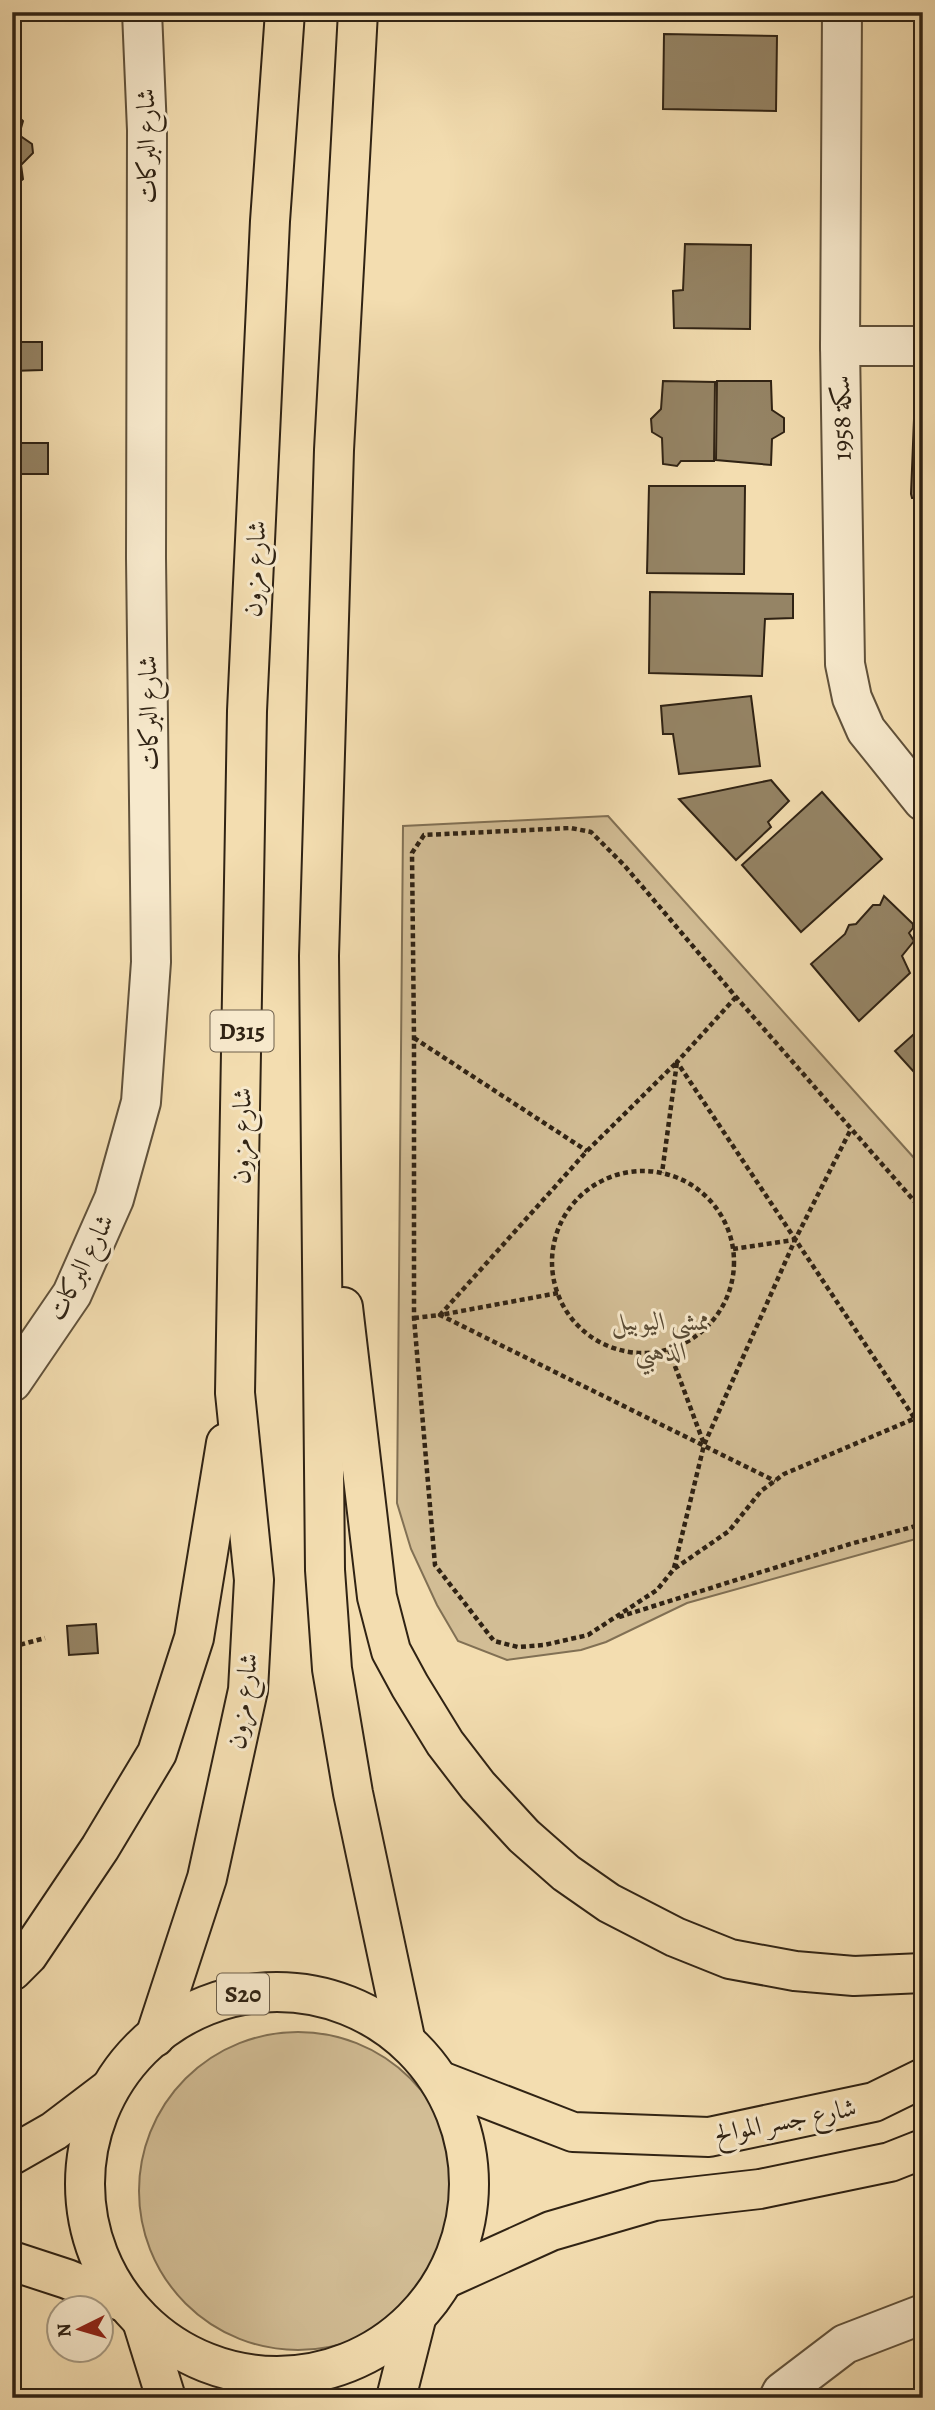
<svg xmlns="http://www.w3.org/2000/svg" width="935" height="2410" font-family="Alegreya,Amiri,serif">
	<style>
		.green { fill: #d2bd95; stroke: #817054; stroke-width: 2 }
		.building { fill: #958465; stroke: #302314; stroke-width: 2 }
		.lines { fill: none; stroke-linecap: round; stroke-linejoin: round }
		.minor-casing { stroke: #61523b; stroke-width: 42 }
		.major-casing { stroke: #302314; stroke-width: 42 }
		.path { stroke: #302314; stroke-width: 4.5; stroke-dasharray: 5 3.5; stroke-linecap: butt }
		.minor { stroke: #f7e9cc; stroke-width: 38 }
		.major { stroke: #f3ddb0; stroke-width: 38 }
		.labels { text-anchor: middle; stroke-width: 6; stroke-linejoin: round; paint-order: stroke }
		.shield { fill: #f7e9cc; stroke: #6c5e4b; stroke-width: 2 }
		.shield-label { font-size: 24px; font-weight: bold; fill: #302314 }
		.street-label { font-size: 26px; fill: #302314; stroke: #f7e9cc }
		.park-label { font-size: 26px; font-style: italic; fill: #584a34; stroke: #f7e9cc }
	</style>
	<rect width="100%" height="100%" fill="#f3ddb0"/>
	<filter id="stains"><feTurbulence type="fractalNoise" baseFrequency=".00286" numOctaves="4"/><feColorMatrix values="0 0 0 0 .2 0 0 0 0 .09 0 0 0 0 .02 0 0 0 .5 -.17"/></filter>
	<radialGradient id="worn" r=".72"><stop offset=".6" stop-color="#630" stop-opacity="0"/><stop offset="1" stop-color="#630" stop-opacity=".3"/></radialGradient>
	<g class="green">
		<polygon points="608,816 923,1168 923,1537 687,1603 606,1642 581,1650 507,1660 458,1641 437,1605 411,1549 397,1503 403,826"/>
		<circle cx="298" cy="2191" r="159"/>
	</g>
	<g class="building">
		<polygon points="670,12 786,12 786,16 673,15"/>
		<polygon points="664,34 777,36 776,111 663,109"/>
		<polygon points="12,111 23,121 19,135 32,144 33,153 21,165 23,179 12,188"/>
		<polygon points="685,244 751,245 750,329 674,328 673,291 683,290"/>
		<polygon points="12,342 42,342 42,370 12,371"/>
		<polygon points="663,381 715,382 714,461 681,461 677,466 663,464 662,438 652,432 651,419 661,409"/>
		<polygon points="717,381 771,381 772,410 784,418 784,432 772,439 771,465 716,460"/>
		<polygon points="914,419 923,419 923,498 912,498 911,494"/>
		<rect x="13" y="443" width="35" height="31"/>
		<polygon points="649,486 745,486 744,574 647,573"/>
		<polygon points="650,592 793,594 793,618 765,619 762,676 649,673"/>
		<polygon points="751,696 760,766 679,774 673,734 663,734 661,706"/>
		<polygon points="771,780 789,801 768,822 771,827 736,860 679,799"/>
		<polygon points="822,792 882,859 801,932 742,865"/>
		<polygon points="884,896 913,924 913,928 909,933 914,941 902,956 910,973 859,1021 811,964 845,934 849,925 856,924 873,905 880,905"/>
		<polygon points="923,1026 923,1082 895,1051"/>
		<polygon points="96,1624 98,1653 69,1655 67,1626"/>
	</g>
	<g class="lines">
		<g class="minor-casing">
			<g id="minor">
				<polyline points="842,12 840,346 845,664 852,698 866,730 923,801"/>
				<polyline points="840,346 923,346"/>
				<polyline points="12,1382 72,1294 114,1199 141,1102 151,962 146,558 147,130 142,12"/>
				<polyline points="779,2398 782,2392 845,2344 923,2314"/>
			</g>
		</g>
		<g class="major-casing">
			<g id="major">
				<polyline points="358,12 334,450 319,956 325,1570 332,1669 353,1793 405,2038"/>
				<polyline points="343,1307 377,1597 391,1651 410,1686 445,1743 478,1786 524,1836 566,1873 609,1903 675,1937 730,1959 795,1971 854,1976 923,1973"/>
				<polyline points="12,1971 28,1955 100,1848 157,1753 194,1638 226,1443"/>
				<circle cx="277" cy="2184" r="192"/>
				<polyline points="155,2037 207,1878 248,1690 254,1580 235,1393 247,711 270,221 285,12"/>
				<polyline points="441,2081 573,2132 709,2137 874,2102 923,2078"/>
				<polyline points="12,2155 54,2131 108,2090"/>
				<polyline points="12,2261 67,2279 123,2302"/>
				<polyline points="447,2278 551,2231 654,2201 760,2189 890,2162 923,2149"/>
				<polyline points="143,2324 166,2398"/>
				<polyline points="396,2398 416,2319"/>
			</g>
		</g>
		<g class="path">
			<polyline points="736,997 677,1062 915,1419"/>
			<polyline points="414,1038 587,1151"/>
			<circle cx="643" cy="1262" r="91"/>
			<polyline points="923,1211 736,997 624,865 591,832 571,828 424,835 412,853 414,1038 414,1318 435,1565 494,1641 518,1647 544,1645 588,1635 657,1590 674,1569 729,1531 761,1491 784,1474 923,1415"/>
			<polyline points="733,1249 794,1240"/>
			<polyline points="558,1293 440,1315 775,1481"/>
			<polyline points="414,1318 440,1315 587,1151 677,1062 662,1173"/>
			<polyline points="669,1350 704,1444"/>
			<polyline points="674,1568 704,1445 795,1240 851,1129"/>
			<polyline points="619,1617 850,1544 923,1524"/>
			<polyline points="12,1647 45,1638"/>
		</g>
		<use href="#minor" class="minor"/>
		<use href="#major" class="major"/>
	</g>
	<g class="labels">
		<g class="shield">
			<rect x="210.5" y="1010.5" width="63" height="41" rx="5"/>
			<rect x="217" y="1973.5" width="52" height="41" rx="5"/>
		</g>
		<g class="shield-label">
			<text x="242" y="1039">D315</text>
			<text x="243" y="2002">S20</text>
		</g>
		<g class="street-label">
			<text transform="translate(146 146) rotate(-91)" y="9">شارع البركات</text>
			<text transform="translate(841 418) rotate(-91)" y="9">سكة 1958</text>
			<text transform="translate(254 569) rotate(-87)" y="9">شارع مزون</text>
			<text transform="translate(148 713) rotate(-91)" y="9">شارع البركات</text>
			<text transform="translate(241 1136) rotate(-89)" y="9">شارع مزون</text>
			<text transform="translate(80 1267) rotate(-63)" y="9">شارع البركات</text>
			<text transform="translate(242 1701) rotate(-82)" y="9">شارع مزون</text>
			<text transform="translate(785 2120) rotate(-11)" y="9">شارع جسر الموالح</text>
		</g>
		<g class="park-label">
			<text x="661" y="1330">ممشى اليوبيل<tspan x="661" dy="30">الذهبي</tspan></text>
		</g>
	</g>
	<rect width="935" height="2410" fill="none" stroke="#f3ddb0" stroke-width="42"/>
	<rect x="14" y="14" width="907" height="2382" fill="none" stroke="#302314" stroke-width="3.5"/>
	<rect x="21" y="21" width="893" height="2368" fill="none" stroke="#302314" stroke-width="2"/>
	<g transform="translate(80 2329) rotate(265)"><circle r="33" fill="#f7e9cc" stroke="#a79a82" stroke-width="2"/>
	<path d="M0-5L12 26L0 18L-12 26Z" fill="#8f2418"/>
	<text y="-10" font-size="19" font-weight="bold" text-anchor="middle" fill="#302314">N</text>
	</g>
	<rect width="100%" height="100%" filter="url(#stains)"/>
	<rect width="100%" height="100%" fill="url(#worn)"/>
</svg>
